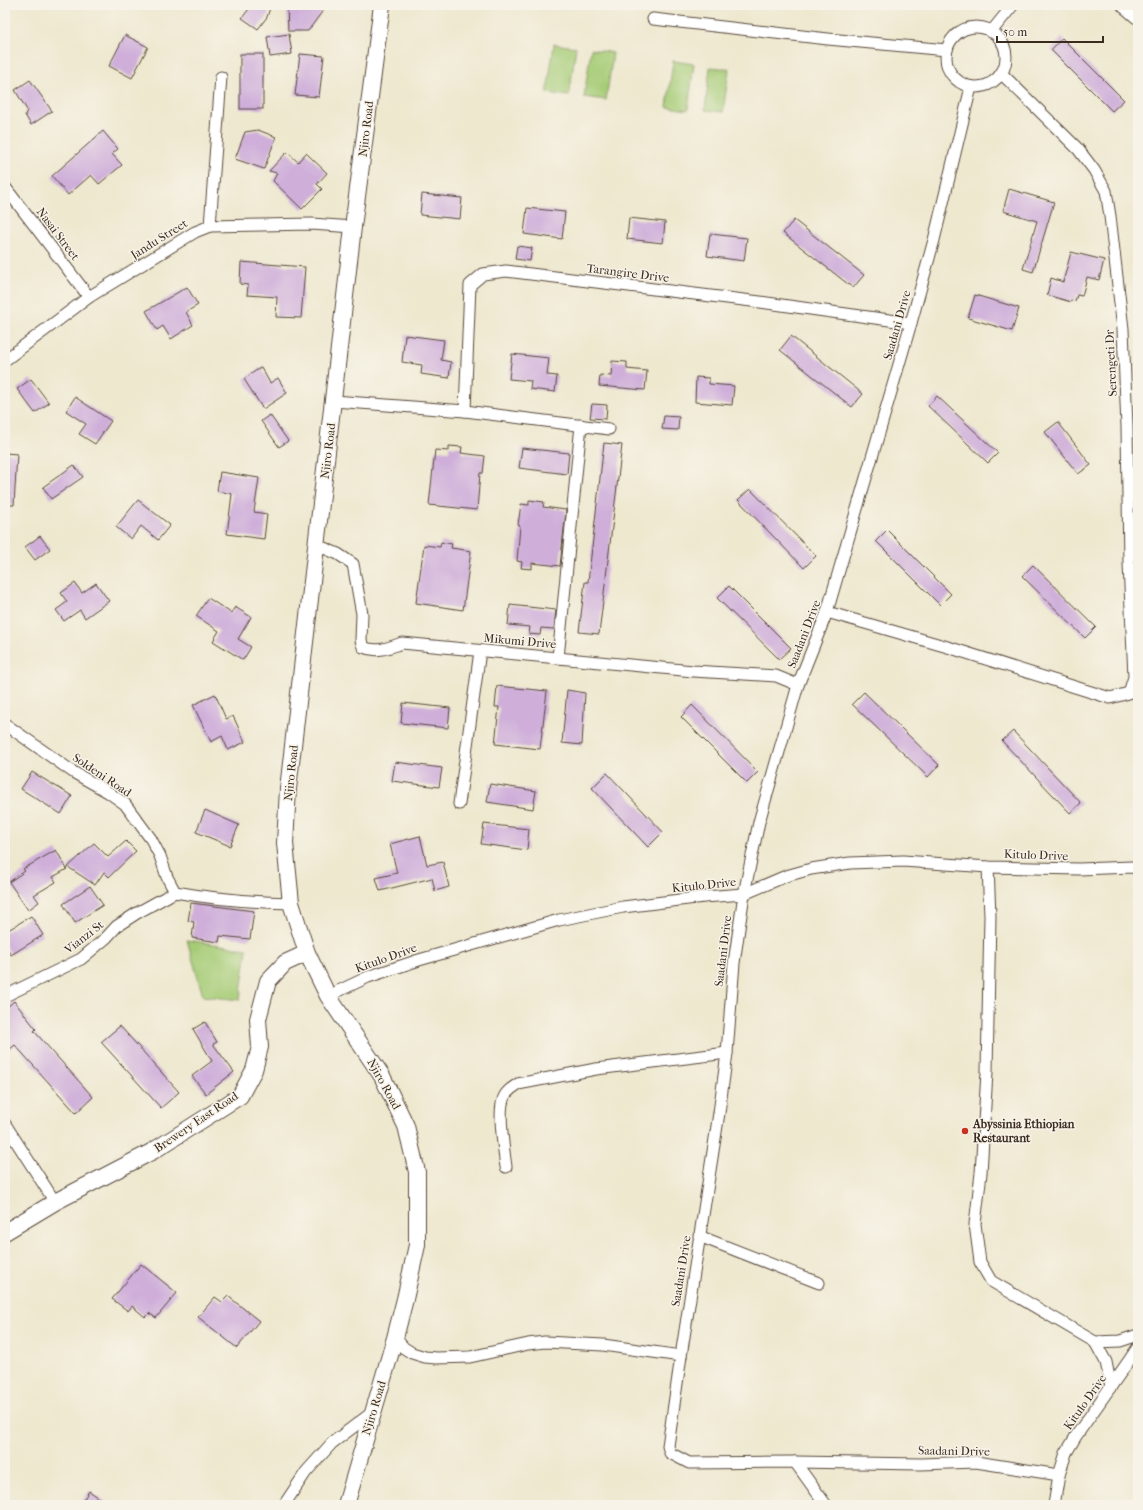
<svg xmlns="http://www.w3.org/2000/svg" width="1143" height="1510" font-family="'IM FELL French Canon',serif">
	<style>
		.green { fill: #a6cc76; stroke: #707b4a }
		.building { fill: #cfafda }
		.lines { fill: none; stroke-linecap: round; stroke-linejoin: round }
		.street-casing { stroke: #564639; stroke-width: 13 }
		.secondary-casing { stroke: #564639; stroke-width: 18 }
		.street { stroke: #fff; stroke-width: 11 }
		.secondary { stroke: #fff; stroke-width: 16 }
		.poi-dot { fill: #c8321e; stroke: #f7f3e8; stroke-width: 1.5 }
		.labels { text-anchor: middle; stroke-width: 3; stroke-linejoin: round; paint-order: stroke }
		.street-label { font-size: 12px; fill: #3b2a1e; stroke: #f7f3e8 }
		.poi-label { font-size: 12px; font-weight: bold; fill: #3b2a1e; stroke: #f7f3e8; text-anchor: start }
	</style>
	<rect width="100%" height="100%" fill="#f7f3e8"/>
	<filter id="ink" filterUnits="userSpaceOnUse"><feTurbulence type="fractalNoise" baseFrequency=".025" numOctaves="2"/><feDisplacementMap in="SourceGraphic" scale="8" xChannelSelector="R" yChannelSelector="G"/><feConvolveMatrix kernelMatrix="1 2 1 2 8 2 1 2 1" color-interpolation-filters="sRGB"/></filter>
	<filter id="wash" filterUnits="userSpaceOnUse"><feTurbulence type="fractalNoise" baseFrequency=".012" numOctaves="4" result="noise"/><feDisplacementMap in="SourceGraphic" scale="16" xChannelSelector="R" yChannelSelector="G"/><feGaussianBlur stdDeviation="0.9" result="paint"/><feColorMatrix in="noise" values="0 0 0 0 0 0 0 0 0 0 0 0 0 0 0 0 0 1.4 0 .05"/><feComposite in="paint" operator="in"/></filter>
	<g filter="url(#wash)">
		<rect width="100%" height="100%" fill="#eee8cf"/>
		<g class="green">
			<polygon points="554,44 576,47 569,96 547,93"/>
			<polygon points="591,49 613,53 606,100 584,97"/>
			<polygon points="673,61 694,64 688,110 667,107"/>
			<polygon points="710,67 729,69 723,112 705,110"/>
			<polygon points="187,940 247,949 240,1000 203,996"/>
		</g>
		<g id="blocks">
			<g class="building">
				<polygon points="252,5 271,5 267,17 258,29 242,18"/>
				<polygon points="287,5 327,5 308,31 288,31"/>
				<polygon points="289,34 292,54 270,57 267,37"/>
				<polygon points="125,35 148,47 132,78 109,66"/>
				<polygon points="1062,38 1124,100 1112,111 1051,50"/>
				<rect x="240" y="54" width="23" height="55"/>
				<polygon points="300,54 324,56 319,97 295,95"/>
				<polygon points="30,80 52,111 31,125 25,115 27,110 15,90"/>
				<polygon points="258,130 276,137 264,169 235,159 245,132"/>
				<polygon points="103,131 118,149 112,154 122,165 99,184 91,175 68,195 52,176"/>
				<polygon points="287,152 298,162 306,153 327,173 317,184 322,189 302,209 273,181 277,173 269,171"/>
				<polygon points="1009,189 1054,202 1033,272 1023,269 1037,221 1003,211"/>
				<polygon points="422,194 462,198 460,219 420,215"/>
				<polygon points="527,208 565,212 562,239 524,234"/>
				<polygon points="629,218 665,222 663,243 627,239"/>
				<polygon points="794,220 864,275 853,288 783,233"/>
				<polygon points="710,234 747,238 744,261 707,256"/>
				<polygon points="517,246 532,248 530,261 515,259"/>
				<polygon points="1071,252 1104,260 1099,280 1087,277 1082,296 1077,295 1075,301 1071,300 1071,302 1047,295 1051,278 1063,282"/>
				<polygon points="241,262 305,267 301,318 276,317 277,297 247,295 248,285 240,284"/>
				<polygon points="187,287 198,305 186,312 193,325 171,339 163,326 157,330 146,311"/>
				<polygon points="975,295 1019,308 1012,331 968,318"/>
				<polygon points="405,335 444,340 441,360 451,362 449,378 421,374 422,365 402,362"/>
				<polygon points="791,336 863,394 852,407 780,350"/>
				<polygon points="512,354 549,358 547,375 557,376 555,392 530,389 531,381 509,379"/>
				<polygon points="612,361 627,362 627,369 647,371 645,390 599,386 600,375 611,376"/>
				<polygon points="261,367 270,383 278,378 287,393 263,409 244,379"/>
				<polygon points="696,377 709,378 709,384 734,386 732,405 695,402"/>
				<polygon points="31,379 49,403 35,413 17,389"/>
				<polygon points="937,396 998,453 988,463 928,406"/>
				<polygon points="75,397 111,421 95,444 79,434 86,424 66,411"/>
				<polygon points="592,404 607,405 606,419 590,418"/>
				<polygon points="270,415 288,441 279,447 261,421"/>
				<polygon points="664,416 679,417 678,430 662,429"/>
				<polygon points="1058,422 1091,465 1078,474 1045,432"/>
				<polygon points="604,443 622,445 599,634 579,632 585,582 588,582"/>
				<polygon points="449,446 462,447 461,453 485,456 483,473 480,473 477,510 429,505 435,450 449,451"/>
				<polygon points="522,448 569,453 567,474 519,468"/>
				<polygon points="5,453 17,454 14,505 5,505"/>
				<polygon points="74,465 83,477 51,499 43,487"/>
				<polygon points="220,472 259,478 254,512 267,514 264,539 227,534 232,494 217,491"/>
				<polygon points="750,489 816,556 804,568 738,500"/>
				<polygon points="138,500 170,525 158,540 141,526 131,539 116,527"/>
				<polygon points="529,500 544,502 543,507 566,510 560,566 532,563 532,569 521,568 522,562 517,561 520,526 518,525 521,504 529,505"/>
				<polygon points="887,530 951,594 940,605 876,541"/>
				<polygon points="40,536 50,549 35,560 25,547"/>
				<polygon points="441,542 452,544 451,548 471,551 463,610 416,603 424,545 440,547"/>
				<polygon points="1033,565 1096,627 1085,638 1022,576"/>
				<polygon points="75,583 82,593 96,583 109,601 85,618 80,610 64,621 56,610 67,602 61,593"/>
				<polygon points="729,586 791,648 779,659 717,598"/>
				<polygon points="208,598 231,613 235,607 251,617 238,639 251,647 243,660 213,641 219,631 196,616"/>
				<polygon points="510,605 556,610 554,629 541,628 540,635 529,634 530,627 508,625"/>
				<polygon points="497,686 547,691 540,749 495,744 499,707 495,707"/>
				<polygon points="567,690 585,693 582,745 562,743"/>
				<polygon points="864,692 939,765 928,777 852,704"/>
				<polygon points="215,694 226,719 233,716 245,742 228,750 222,736 211,742 193,705"/>
				<polygon points="403,703 450,708 448,728 401,723"/>
				<polygon points="692,705 758,772 747,783 681,717"/>
				<polygon points="1013,731 1081,803 1070,813 1002,741"/>
				<polygon points="395,762 442,768 439,787 392,781"/>
				<polygon points="32,772 72,796 61,814 21,789"/>
				<polygon points="607,773 663,832 648,847 592,788"/>
				<polygon points="490,784 536,791 533,809 487,802"/>
				<polygon points="205,810 239,825 230,846 196,832"/>
				<polygon points="484,824 529,829 527,850 481,844"/>
				<polygon points="420,836 427,865 443,862 449,887 435,891 432,878 380,891 376,878 397,873 390,844"/>
				<polygon points="126,841 136,851 109,877 104,872 95,885 68,867 94,843 108,857"/>
				<polygon points="56,850 67,869 53,877 56,882 34,895 39,902 28,910 9,882 25,871 23,869"/>
				<polygon points="90,886 103,905 75,923 63,904"/>
				<polygon points="191,903 254,911 250,939 220,936 219,942 192,938 194,922 188,921"/>
				<polygon points="31,916 43,935 11,955 5,945 5,932"/>
				<polygon points="14,1001 36,1029 34,1031 93,1097 76,1113 15,1045 5,1053 5,1009"/>
				<polygon points="205,1022 217,1042 213,1044 234,1072 206,1094 192,1076 212,1061 193,1029"/>
				<polygon points="120,1026 179,1092 161,1108 101,1042"/>
				<polygon points="141,1264 177,1293 156,1318 149,1313 145,1317 132,1306 128,1311 112,1299"/>
				<polygon points="228,1296 259,1321 237,1348 198,1317 215,1297 222,1302"/>
				<polygon points="89,1491 110,1505 80,1505"/>
			</g>
		</g>
	</g>
	<g filter="url(#ink)">
		<use href="#blocks" fill-opacity="0" stroke="#564639" stroke-width="1"/>
		<g class="lines">
			<g class="street-casing">
				<g id="street">
					<polyline points="653,19 828,39 947,50"/>
					<circle cx="976" cy="57" r="30"/>
					<polyline points="991,32 1013,5"/>
					<polyline points="971,87 934,240 911,323 827,612 798,685 759,822 744,894 734,963 727,1053 719,1113 681,1356 668,1446 670,1453 689,1463 795,1462 921,1464 976,1462 1059,1475"/>
					<polyline points="5,187 89,297"/>
					<polyline points="210,226 221,77"/>
					<polyline points="5,360 89,297 195,232 210,226 312,224 353,227"/>
					<polyline points="334,401 465,411 609,429"/>
					<polyline points="465,411 470,285 483,274 506,271 760,302 911,323"/>
					<path d="M317 545 338 554 353 564 362 614 361 640 363 647C377 653 388 648 402 643L693 671 776 676 798 685"/>
					<polyline points="827,612 951,648 1110,698 1129,693 1134,677 1129,563 1127,427 1123,329 1110,216 1106,191 1094,170 1078,149 1001,73"/>
					<polyline points="558,658 581,425"/>
					<path d="M5 724 73 772 108 792 125 804 151 839 160 856 167 877 175 892C214 899 252 902 291 903"/>
					<polyline points="459,804 480,651"/>
					<polyline points="988,867 990,916 987,1072 981,1173 975,1224 980,1262 991,1281 1095,1342 1120,1341 1138,1335"/>
					<polyline points="5,996 81,959 106,938 117,926 137,913 175,892"/>
					<polyline points="328,996 368,977 419,960 559,920 623,907 704,897 744,894 786,876 811,869 850,863 903,861 988,867 1079,869 1132,867 1138,869"/>
					<polyline points="5,1124 55,1202"/>
					<path d="M506 1167C504 1151 498 1114 503 1100 505 1092 512 1088 518 1084L596 1069 727 1053"/>
					<polyline points="699,1236 819,1283"/>
					<polyline points="395,1338 404,1348 412,1353 425,1357 436,1358 470,1357 528,1344 545,1342 603,1345 681,1356"/>
					<polyline points="1095,1342 1106,1362 1111,1387"/>
					<polyline points="795,1462 826,1505"/>
					<polyline points="284,1505 306,1472 332,1443 373,1412"/>
					<polyline points="1054,1505 1059,1475 1066,1453 1076,1436 1128,1362 1138,1347"/>
				</g>
			</g>
			<g class="secondary-casing">
				<g id="secondary">
					<polyline points="1125,5 1138,16"/>
					<polyline points="5,1232 55,1202 153,1151 240,1096 254,1070 260,1047 258,1019 268,981 285,963 307,953"/>
					<polyline points="346,1505 395,1338 405,1299 417,1245 417,1172 406,1126 382,1076 328,996 307,953 291,903 285,843 288,789 353,227 382,5"/>
				</g>
			</g>
			<use href="#street" class="street"/>
			<use href="#secondary" class="secondary"/>
		</g>
	</g>
	<circle class="poi-dot" cx="965" cy="1131" r="4"/>
	<g class="labels">
		<g class="street-label">
			<text transform="translate(366 129) rotate(-83)" y="4">Njiro Road</text>
			<text transform="translate(58 234) rotate(53)" y="4">Nasai Street</text>
			<text transform="translate(159 239) rotate(-32)" y="4">Jandu Street</text>
			<text transform="translate(628 273) rotate(7)" y="4">Tarangire Drive</text>
			<text transform="translate(897 325) rotate(-74)" y="4">Saadani Drive</text>
			<text transform="translate(1111 363) rotate(-93)" y="4">Serengeti Dr</text>
			<text transform="translate(328 451) rotate(-83)" y="4">Njiro Road</text>
			<text transform="translate(804 634) rotate(-69)" y="4">Saadani Drive</text>
			<text transform="translate(520 641) rotate(5)" y="4">Mikumi Drive</text>
			<text transform="translate(291 773) rotate(-84)" y="4">Njiro Road</text>
			<text transform="translate(102 775) rotate(34)" y="4">Soldeni Road</text>
			<text transform="translate(1036 855) rotate(2)" y="4">Kitulo Drive</text>
			<text transform="translate(704 885) rotate(-6)" y="4">Kitulo Drive</text>
			<text transform="translate(84 937) rotate(-38)" y="4">Vianzi St</text>
			<text transform="translate(723 951) rotate(-83)" y="4">Saadani Drive</text>
			<text transform="translate(386 958) rotate(-20)" y="4">Kitulo Drive</text>
			<text transform="translate(384 1084) rotate(61)" y="4">Njiro Road</text>
			<text transform="translate(196 1122) rotate(-34)" y="4">Brewery East Road</text>
			<text transform="translate(681 1271) rotate(-81)" y="4">Saadani Drive</text>
			<text transform="translate(1085 1402) rotate(-55)" y="4">Kitulo Drive</text>
			<text transform="translate(374 1408) rotate(-73)" y="4">Njiro Road</text>
			<text transform="translate(954 1451) rotate(1)" y="4">Saadani Drive</text>
		</g>
		<g class="poi-label">
			<text x="973" y="1128">Abyssinia Ethiopian<tspan x="973" dy="14">Restaurant</tspan></text>
		</g>
	</g>
	<rect width="1143" height="1510" fill="none" stroke="#f7f3e8" stroke-width="20"/>
	<path d="M997 36v6h106v-6" fill="none" stroke="#3b2a1e" stroke-width="2"/>
	<text x="1003" y="36" font-size="12" fill="#3b2a1e" stroke="#f7f3e8" stroke-width="3" paint-order="stroke">50 m</text>
</svg>
